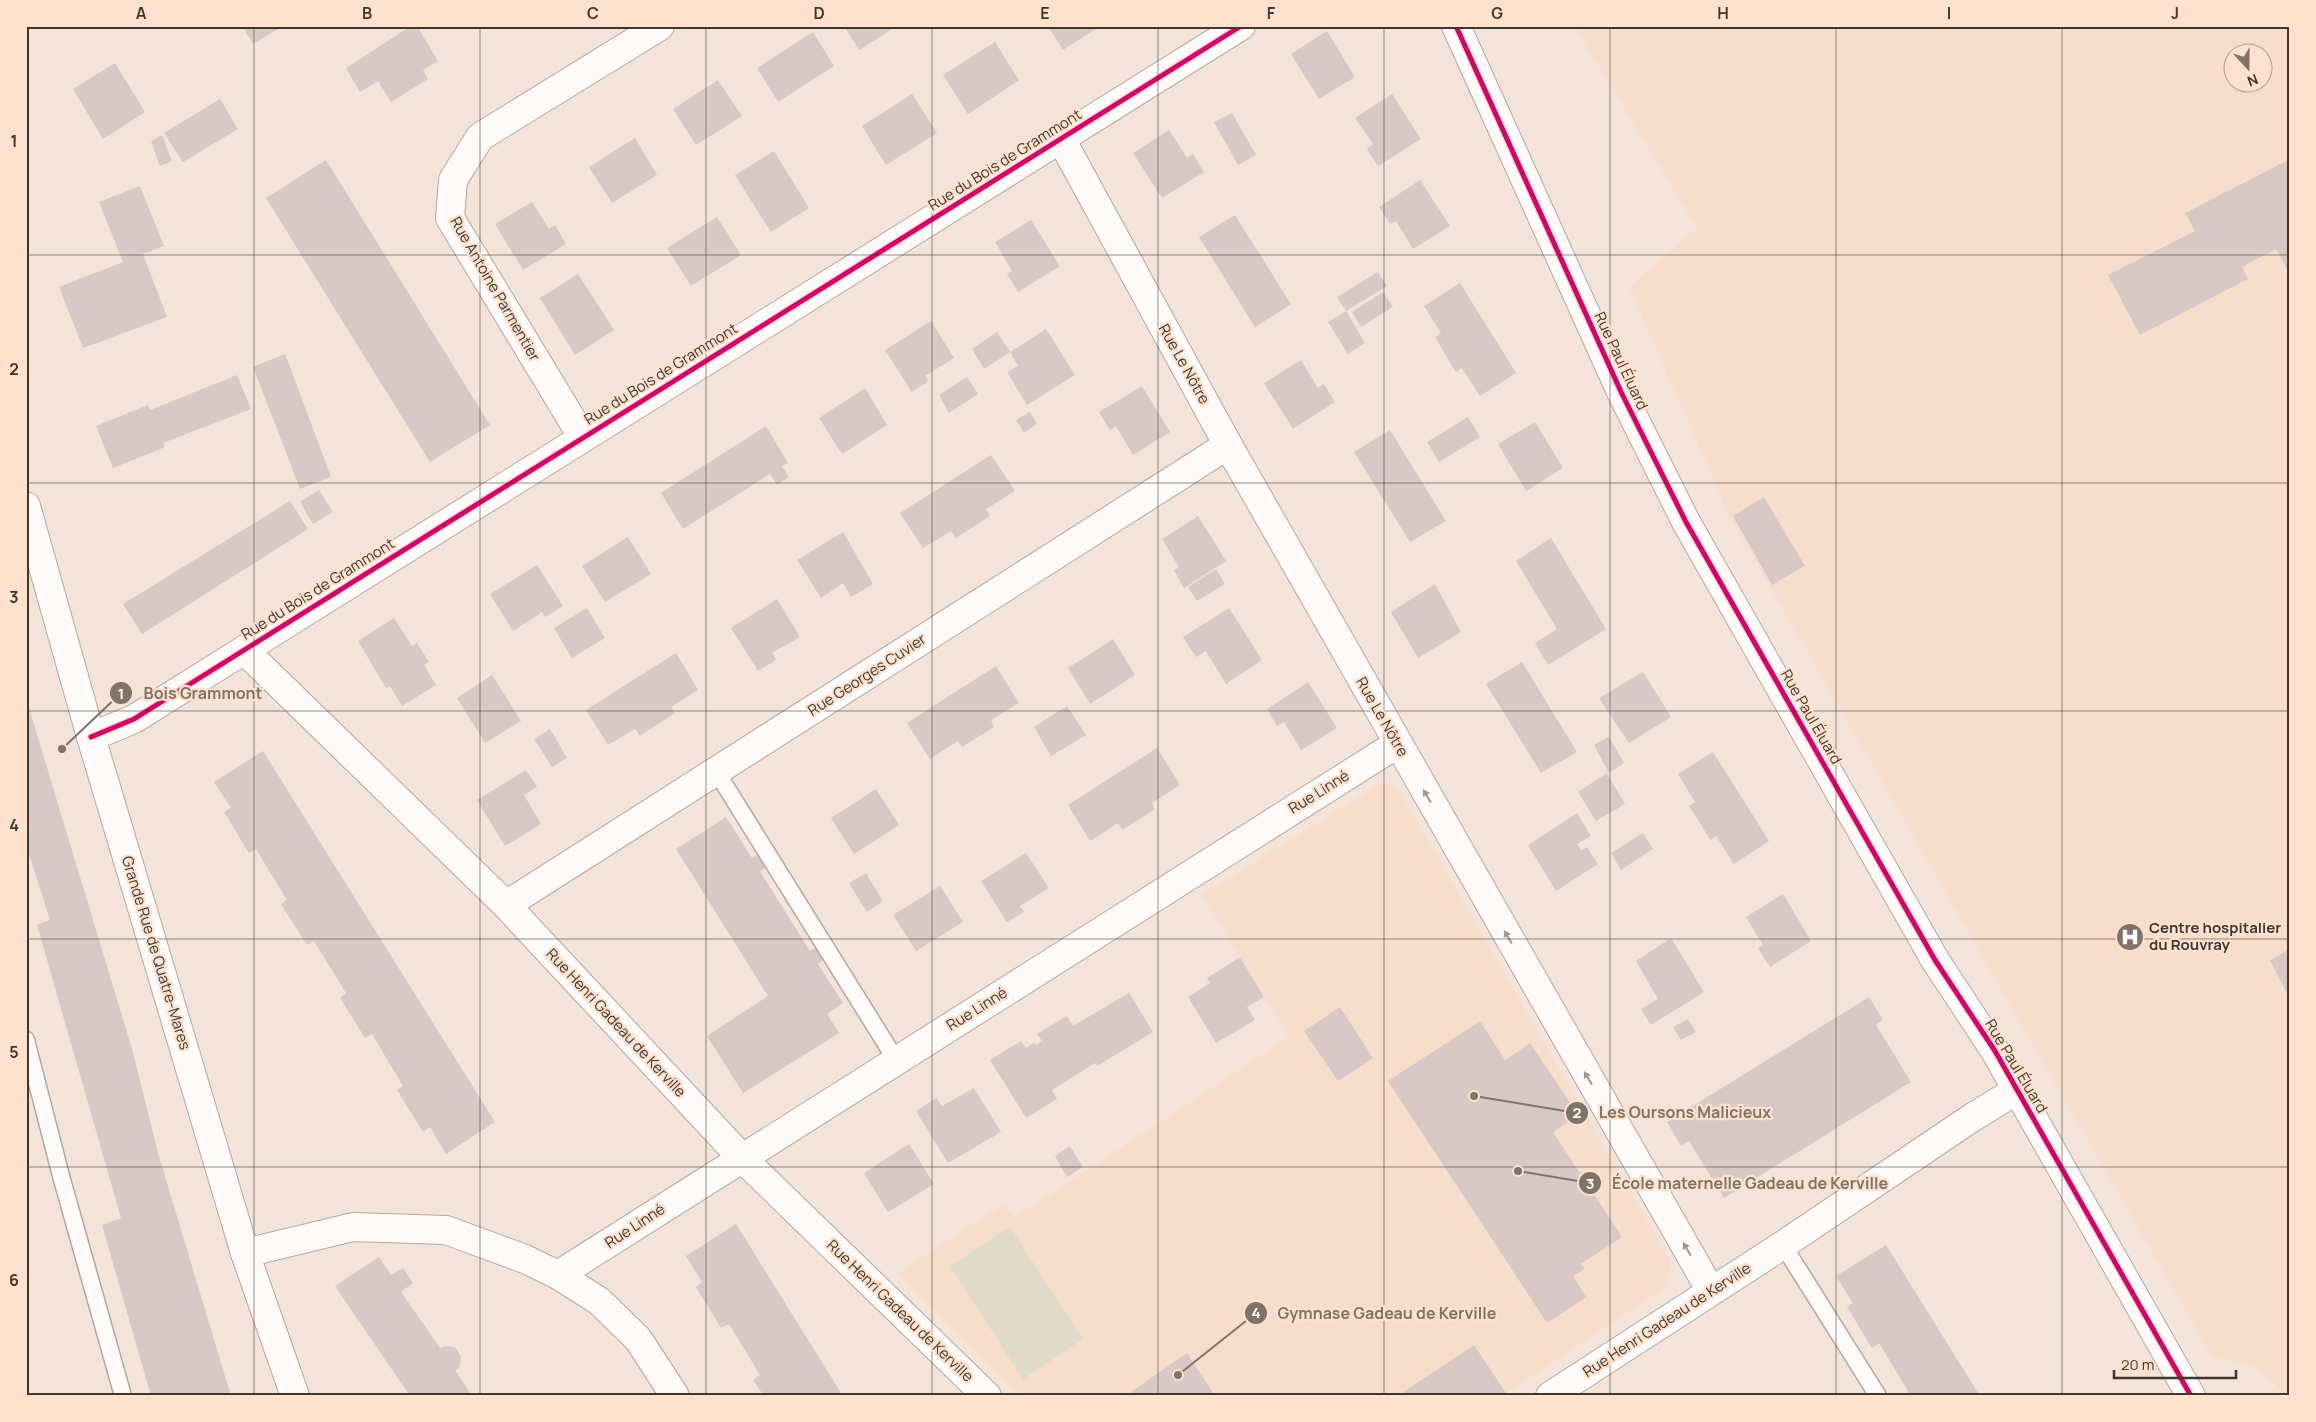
<svg xmlns="http://www.w3.org/2000/svg" width="2316" height="1422" font-family="Manrope,sans-serif">
	<style>
		.built { fill: #f7deca; fill-rule: evenodd }
		.grass { fill: #dedbc8 }
		.building { fill: #d8c9c7 }
		.lines { fill: none; stroke-linecap: round; stroke-linejoin: round }
		.service-casing { stroke: #b3a89f; stroke-width: 19 }
		.minor-casing { stroke: #b3a89f; stroke-width: 30 }
		.secondary-casing { stroke: #b3a89f; stroke-width: 30 }
		.service { stroke: #fdfbf9; stroke-width: 16 }
		.minor { stroke: #fdfbf9; stroke-width: 28 }
		.secondary { stroke: #fdfbf9; stroke-width: 28 }
		.cycleway-casing { stroke: #fee2cd; stroke-width: 8 }
		.cycleway { stroke: #d6006c; stroke-width: 5 }
		.oneway { fill: #9f9894 }
		.grid { fill: none; stroke: #41362e; stroke-width: 1; stroke-opacity: 0.55 }
		.labels { text-anchor: middle; stroke-width: 4.5; stroke-linejoin: round; paint-order: stroke }
		.street-label { font-size: 15px; fill: #41362e; stroke: #fee2cd }
		.poi-label { font-size: 15px; font-weight: bold; fill: #41362e; stroke: #fee2cd; text-anchor: start }
		.leader { fill: none; stroke: #7f736a; stroke-width: 2 }
		.callout-dot { fill: #7f736a; stroke: #fee2cd; stroke-width: 2 }
		.mark-label { font-size: 15px; text-anchor: middle; font-weight: bold; fill: #fff }
		.callout-label { font-size: 16px; text-anchor: middle; font-weight: bold; fill: #7f736a; stroke: #fee2cd; stroke-width: 4.5; stroke-linejoin: round; paint-order: stroke }
		.neatline { fill: none; stroke: #41362e; stroke-width: 2 }
		.grid-label { font-size: 16px; text-anchor: middle; font-weight: bold; fill: #41362e }
	</style>
	<rect width="100%" height="100%" fill="#f3e3d8"/>
	<g class="built">
		<path d="M1574 26H2290V1396H2284L2276 1384 2249 1365 2212 1357 1730 517 1629 287 1697 228ZM2234 52H2264V82H2234Z"/>
		<polygon points="1383,782 1398,788 1671,1262 1666,1287 1502,1396 1020,1396 898,1273 1004,1204 1014,1218 1289,1037 1202,895"/>
	</g>
	<polygon class="grass" points="1010,1227 1083,1339 1023,1379 950,1266"/>
	<g class="building">
		<polygon points="242,26 283,26 253,44"/>
		<polygon points="411,26 417,26 438,61 423,70 428,79 391,102 378,81 360,92 346,68"/>
		<polygon points="844,26 897,26 859,50"/>
		<polygon points="1048,26 1100,26 1063,50"/>
		<polygon points="1327,31 1355,77 1319,99 1291,54"/>
		<polygon points="813,32 834,66 778,102 757,68"/>
		<polygon points="995,42 1019,80 968,114 943,75"/>
		<polygon points="115,63 145,112 103,139 73,89"/>
		<polygon points="718,80 742,116 696,145 673,109"/>
		<polygon points="912,94 937,133 886,165 862,126"/>
		<polygon points="1392,94 1421,139 1378,166 1367,149 1373,144 1355,118"/>
		<polygon points="220,99 238,129 183,162 164,133"/>
		<polygon points="1232,113 1256,155 1238,165 1214,122"/>
		<polygon points="1169,130 1187,158 1193,154 1204,172 1162,198 1133,153"/>
		<polygon points="162,135 172,161 160,166 151,141"/>
		<polygon points="635,138 657,175 612,203 589,167"/>
		<polygon points="774,151 809,208 771,232 735,175"/>
		<polygon points="2290,159 2290,275 2276,249 2242,267 2248,279 2140,335 2108,275 2195,231 2185,213"/>
		<polygon points="326,160 490,425 430,462 266,198"/>
		<polygon points="1420,180 1450,226 1413,249 1396,221 1390,224 1379,207"/>
		<polygon points="140,186 164,246 143,254 167,317 83,348 59,287 123,262 99,202"/>
		<polygon points="532,202 549,229 555,225 566,244 523,270 495,224"/>
		<polygon points="1235,215 1291,304 1255,327 1199,237"/>
		<polygon points="717,217 741,255 691,286 667,248"/>
		<polygon points="1031,220 1060,266 1018,292 1007,274 1012,271 995,242"/>
		<polygon points="1378,272 1387,286 1346,311 1365,343 1348,354 1328,322 1346,311 1337,297"/>
		<polygon points="578,274 614,330 575,355 540,298"/>
		<polygon points="1460,283 1516,373 1480,396 1462,368 1456,372 1445,354 1435,337 1441,333 1424,306"/>
		<polygon points="1383,292 1393,307 1361,327 1352,312"/>
		<polygon points="931,321 954,358 925,376 929,381 912,392 885,350"/>
		<polygon points="1046,329 1075,375 1027,405 1007,372 1018,366 1010,352 984,369 972,349 997,332 1010,352"/>
		<polygon points="285,354 331,477 300,489 253,367"/>
		<polygon points="1301,360 1318,388 1324,384 1335,402 1293,429 1264,383"/>
		<polygon points="237,375 251,409 163,443 165,447 113,468 96,426 148,405 150,410"/>
		<polygon points="967,377 978,394 949,413 939,395"/>
		<polygon points="1142,386 1170,432 1133,455 1116,426 1110,430 1099,412"/>
		<polygon points="865,388 887,425 842,454 819,418"/>
		<polygon points="1030,412 1037,424 1024,433 1016,420"/>
		<polygon points="1468,417 1480,437 1439,462 1427,442"/>
		<polygon points="1535,422 1563,468 1526,491 1498,444"/>
		<polygon points="766,426 788,463 782,466 789,477 777,485 770,474 683,529 661,493"/>
		<polygon points="1390,430 1446,521 1410,542 1354,452"/>
		<polygon points="991,455 1015,491 986,509 990,516 956,538 951,531 923,548 900,513"/>
		<polygon points="319,490 333,512 313,524 300,502"/>
		<polygon points="1764,497 1805,566 1772,585 1733,516"/>
		<polygon points="290,501 308,529 142,634 123,604"/>
		<polygon points="1198,516 1226,561 1184,588 1174,570 1179,567 1162,539"/>
		<polygon points="843,532 873,584 851,597 843,583 821,598 797,560"/>
		<polygon points="628,537 651,574 605,602 582,566"/>
		<polygon points="1551,538 1606,629 1548,665 1535,643 1557,629 1516,561"/>
		<polygon points="537,565 563,606 545,617 542,612 513,631 490,594"/>
		<polygon points="1216,569 1225,584 1197,601 1188,587"/>
		<polygon points="1435,584 1461,632 1418,658 1391,612"/>
		<polygon points="777,599 800,637 772,653 776,660 758,671 731,628"/>
		<polygon points="587,608 605,638 572,658 554,628"/>
		<polygon points="1229,608 1262,660 1226,684 1206,651 1196,657 1183,637"/>
		<polygon points="394,618 412,646 417,643 429,662 424,665 436,685 402,706 390,686 386,688 358,641"/>
		<polygon points="1113,639 1135,675 1090,704 1068,668"/>
		<polygon points="676,653 698,690 671,707 675,713 640,736 635,729 608,745 586,710"/>
		<polygon points="1522,662 1577,752 1541,773 1486,684"/>
		<polygon points="996,666 1019,703 991,720 994,727 962,747 958,741 930,759 907,723"/>
		<polygon points="1643,672 1671,717 1629,743 1599,698"/>
		<polygon points="492,675 521,721 485,743 457,698"/>
		<polygon points="1308,682 1337,728 1301,750 1284,722 1277,726 1267,709"/>
		<polygon points="26,698 132,1049 158,1153 231,1396 151,1396 102,1225 121,1218 37,925 50,920 26,845"/>
		<polygon points="1067,706 1086,735 1051,756 1034,727"/>
		<polygon points="550,729 567,758 552,767 534,739"/>
		<polygon points="1609,737 1624,763 1609,773 1594,745"/>
		<polygon points="1157,748 1180,785 1152,803 1155,809 1122,830 1118,823 1090,841 1068,805"/>
		<polygon points="263,751 495,1122 446,1154 430,1127 423,1132 397,1090 403,1086 372,1034 365,1038 340,998 346,993 314,941 307,945 281,904 287,900 256,849 249,853 224,812 231,808 214,782"/>
		<polygon points="1713,752 1769,841 1734,864 1716,836 1710,840 1700,823 1689,806 1695,802 1678,774"/>
		<polygon points="526,770 537,787 524,795 541,824 505,846 477,800"/>
		<polygon points="1607,773 1625,804 1596,821 1578,792"/>
		<polygon points="876,789 899,825 854,854 831,818"/>
		<polygon points="1577,813 1591,836 1577,844 1581,850 1587,847 1598,864 1556,891 1528,845"/>
		<polygon points="726,817 752,858 759,854 767,867 760,871 810,951 817,946 825,959 818,964 843,1003 827,1014 839,1033 743,1093 707,1036 768,996 676,849"/>
		<polygon points="1643,833 1653,849 1621,870 1611,853"/>
		<polygon points="1026,853 1049,888 1020,906 1024,912 1007,922 981,881"/>
		<polygon points="866,873 883,901 867,912 849,883"/>
		<polygon points="940,886 963,922 916,951 893,915"/>
		<polygon points="1783,894 1811,941 1770,967 1758,948 1763,945 1746,917"/>
		<polygon points="1671,938 1704,992 1651,1025 1641,1009 1658,999 1636,961"/>
		<polygon points="2290,949 2290,999 2270,960"/>
		<polygon points="1240,957 1264,997 1247,1007 1255,1020 1216,1043 1188,997 1210,983 1207,978"/>
		<polygon points="1129,993 1153,1032 1097,1066 1095,1063 1052,1090 1057,1099 1026,1118 990,1060 1021,1041 1026,1048 1034,1043 1036,1045 1042,1041 1037,1034 1067,1016 1073,1026"/>
		<polygon points="1869,997 1883,1020 1876,1025 1911,1082 1724,1198 1689,1141 1681,1146 1667,1122"/>
		<polygon points="1340,1007 1373,1058 1338,1081 1304,1031"/>
		<polygon points="1688,1019 1696,1032 1681,1040 1673,1027"/>
		<polygon points="1480,1021 1505,1060 1530,1043 1579,1116 1553,1132 1622,1237 1581,1264 1585,1269 1573,1276 1586,1297 1547,1323 1388,1081"/>
		<polygon points="974,1088 1001,1132 948,1163 916,1111 936,1098 942,1106"/>
		<polygon points="909,1144 934,1184 888,1212 864,1173"/>
		<polygon points="1070,1146 1083,1167 1067,1177 1055,1156"/>
		<polygon points="736,1224 843,1396 764,1396 753,1380 760,1375 729,1324 721,1328 696,1287 702,1282 686,1256"/>
		<polygon points="1886,1245 1980,1396 1911,1396 1879,1343 1872,1348 1847,1307 1853,1303 1836,1276"/>
		<polygon points="379,1257 391,1275 403,1268 413,1283 401,1292 440,1348 444,1346 455,1347 461,1357 459,1368 455,1370 472,1396 410,1396 335,1286"/>
		<polygon points="1474,1345 1506,1393 1502,1396 1397,1396"/>
		<polygon points="1187,1353 1215,1396 1125,1396"/>
	</g>
	<g class="lines">
		<g class="service-casing">
			<g id="service">
				<polyline points="716,771 896,1060"/>
				<polyline points="26,1040 61,1176 123,1396"/>
				<polyline points="1783,1245 1878,1396"/>
			</g>
		</g>
		<g class="minor-casing">
			<g id="minor">
				<polyline points="1456,26 1622,394 1686,522 1935,960 1995,1051 2191,1396"/>
				<polyline points="1061,139 1228,445 1711,1291"/>
				<polyline points="583,438 450,218 453,180 480,137 660,26"/>
				<polyline points="244,650 506,905 742,1158 987,1396"/>
				<polyline points="91,737 134,719 1241,26"/>
				<polyline points="506,905 1228,445"/>
				<polyline points="245,1253 353,1227 446,1230 525,1259 558,1275 599,1301 638,1339 675,1396"/>
				<polyline points="558,1275 1397,744"/>
				<polyline points="1550,1396 1783,1245 1973,1117 2017,1090"/>
			</g>
		</g>
		<g class="secondary-casing">
			<polyline id="secondary" points="26,506 91,737 245,1253 295,1396"/>
		</g>
		<use href="#service" class="service"/>
		<use href="#minor" class="minor"/>
		<use href="#secondary" class="secondary"/>
		<g class="cycleway-casing">
			<g id="cycleway">
				<polyline points="1456,26 1622,394 1686,522 1935,960 1995,1051 2191,1396"/>
				<polyline points="91,737 134,719 1241,26"/>
			</g>
		</g>
		<use href="#cycleway" class="cycleway"/>
	</g>
	<defs><path id="oneway-solid" d="M-6-.8H1V-3.2L6.5 0L1 3.2V.8H-6Z" transform="scale(1.25)"/></defs>
	<g class="oneway">
		<use href="#oneway-solid" transform="translate(1427 796) rotate(-120)"/>
		<use href="#oneway-solid" transform="translate(1508 937) rotate(-120)"/>
		<use href="#oneway-solid" transform="translate(1588 1078) rotate(-120)"/>
		<use href="#oneway-solid" transform="translate(1687 1249) rotate(-120)"/>
	</g>
	<path class="grid" d="M254 26V1396M480 26V1396M706 26V1396M932 26V1396M1158 26V1396M1384 26V1396M1610 26V1396M1836 26V1396M2062 26V1396M26 255H2290M26 483H2290M26 711H2290M26 939H2290M26 1167H2290"/>
	<defs>
		<g id="hospital-disc" transform="scale(1.4375)"><circle r="9.5" fill="#7f736a" stroke="#fee2cd"/><path d="M-5-5h3v3.5h4V-5h3V5h-3V1.5h-4V5h-3Z" fill="#fff"/></g>
	</defs>
	<g fill-rule="evenodd">
		<use href="#hospital-disc" x="2130" y="937"/>
	</g>
	<g class="labels">
		<g class="street-label">
			<text transform="translate(1005 160) rotate(-32)" y="5">Rue du Bois de Grammont</text>
			<text transform="translate(495 289) rotate(60)" y="5">Rue Antoine Parmentier</text>
			<text transform="translate(1621 361) rotate(65)" y="5">Rue Paul Éluard</text>
			<text transform="translate(1184 364) rotate(61)" y="5">Rue Le Nôtre</text>
			<text transform="translate(661 374) rotate(-32)" y="5">Rue du Bois de Grammont</text>
			<text transform="translate(318 589) rotate(-32)" y="5">Rue du Bois de Grammont</text>
			<text transform="translate(867 675) rotate(-33)" y="5">Rue Georges Cuvier</text>
			<text transform="translate(1382 717) rotate(60)" y="5">Rue Le Nôtre</text>
			<text transform="translate(1811 717) rotate(60)" y="5">Rue Paul Éluard</text>
			<text transform="translate(1319 792) rotate(-32)" y="5">Rue Linné</text>
			<text transform="translate(156 953) rotate(73)" y="5">Grande Rue de Quatre-Mares</text>
			<text transform="translate(977 1009) rotate(-32)" y="5">Rue Linné</text>
			<text transform="translate(616 1023) rotate(47)" y="5">Rue Henri Gadeau de Kerville</text>
			<text transform="translate(2016 1066) rotate(59)" y="5">Rue Paul Éluard</text>
			<text transform="translate(635 1226) rotate(-33)" y="5">Rue Linné</text>
			<text transform="translate(900 1311) rotate(44)" y="5">Rue Henri Gadeau de Kerville</text>
			<text transform="translate(1667 1320) rotate(-33)" y="5">Rue Henri Gadeau de Kerville</text>
		</g>
		<g class="poi-label">
			<text x="2149" y="933">Centre hospitalier<tspan x="2149" dy="17">du Rouvray</tspan></text>
		</g>
	</g>
	<path class="leader" d="M62 749L121 693M1474 1096L1577 1113M1518 1171L1590 1183M1178 1375L1256 1313"/>
	<g class="callout-dot">
		<circle cx="62" cy="749" r="5"/>
		<circle cx="1474" cy="1096" r="5"/>
		<circle cx="1518" cy="1171" r="5"/>
		<circle cx="1178" cy="1375" r="5"/>
		<circle cx="121" cy="693" r="12"/>
		<circle cx="1577" cy="1113" r="12"/>
		<circle cx="1590" cy="1183" r="12"/>
		<circle cx="1256" cy="1313" r="12"/>
	</g>
	<g class="mark-label">
		<text x="121" y="699">1</text>
		<text x="1577" y="1118">2</text>
		<text x="1590" y="1189">3</text>
		<text x="1256" y="1318">4</text>
	</g>
	<g class="callout-label">
		<text x="203" y="699">Bois Grammont</text>
		<text x="1685" y="1118">Les Oursons Malicieux</text>
		<text x="1750" y="1189">École maternelle Gadeau de Kerville</text>
		<text x="1387" y="1319">Gymnase Gadeau de Kerville</text>
	</g>
	<rect width="2316" height="1422" fill="none" stroke="#fee2cd" stroke-width="55"/>
	<g transform="translate(2248 68) rotate(159)"><circle r="24" fill="#fee2cd" stroke="#b29d8d"/>
	<path d="M0-4L9 19L0 12L-9 19Z" fill="#7f736a"/>
	<text y="-8" font-size="14" font-weight="bold" text-anchor="middle" fill="#41362e">N</text>
	</g>
	<path d="M2114 1370v8h122v-8" fill="none" stroke="#41362e" stroke-width="2.5"/>
	<text x="2121" y="1370" font-size="15" fill="#41362e" stroke="#fee2cd" stroke-width="4" paint-order="stroke">20 m</text>
	<rect x="28" y="28" width="2260" height="1366" class="neatline"/>
	<g class="grid-label">
		<text x="141" y="19">A</text>
		<text x="367" y="19">B</text>
		<text x="593" y="19">C</text>
		<text x="819" y="19">D</text>
		<text x="1045" y="19">E</text>
		<text x="1271" y="19">F</text>
		<text x="1497" y="19">G</text>
		<text x="1723" y="19">H</text>
		<text x="1949" y="19">I</text>
		<text x="2175" y="19">J</text>
		<text x="14" y="147">1</text>
		<text x="14" y="375">2</text>
		<text x="14" y="603">3</text>
		<text x="14" y="831">4</text>
		<text x="14" y="1058">5</text>
		<text x="14" y="1286">6</text>
	</g>
</svg>
